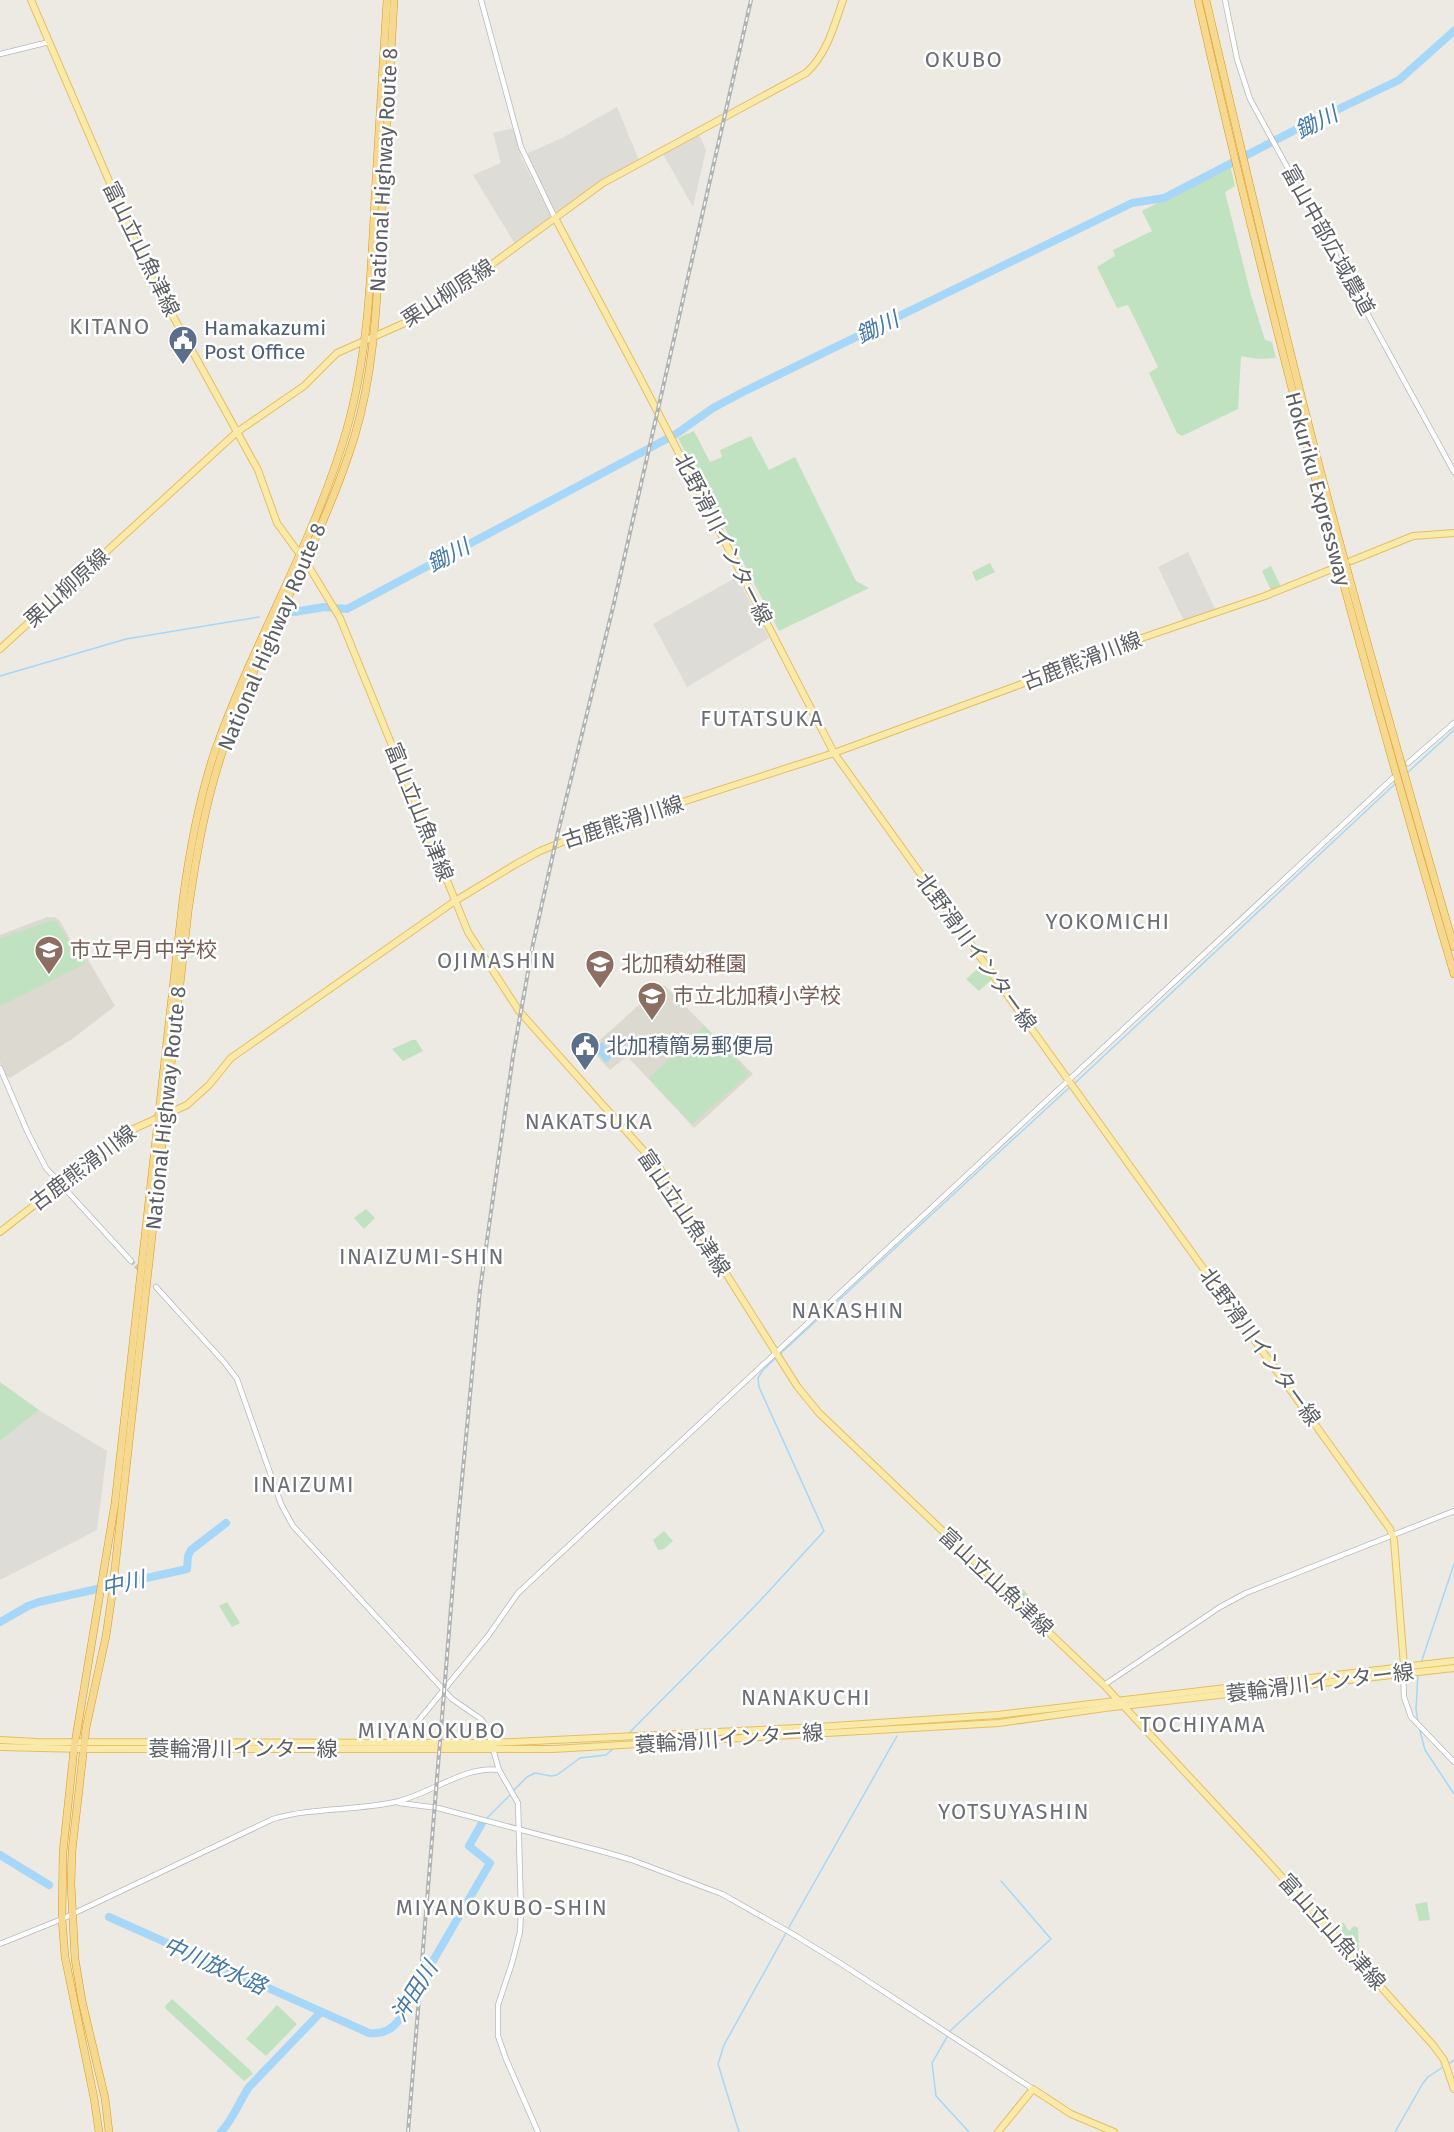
<svg xmlns="http://www.w3.org/2000/svg" width="1454" height="2132" font-family="'Fira Sans','Noto Sans JP',sans-serif">
	<style>
		.industrial { fill: #dedcd7 }
		.education { fill: #dcd9d0 }
		.green { fill: #c1e2c0 }
		.water { fill: #a6d7f9 }
		.lines { fill: none; stroke-linecap: round; stroke-linejoin: round }
		.stream { stroke: #a6d7f9; stroke-width: 1.5 }
		.river { stroke: #a6d7f9; stroke-width: 8 }
		.minor-tunnel { stroke: #c8c7c2; stroke-width: 4.5; stroke-dasharray: 4.5 2; stroke-linecap: butt }
		.minor-casing { stroke: #b5b8bc; stroke-width: 6 }
		.major-casing { stroke: #e7be60; stroke-width: 8 }
		.highway-casing { stroke: #df9810; stroke-width: 8 }
		.minor { stroke: #fff; stroke-width: 4.5 }
		.major { stroke: #f9eaaa; stroke-width: 6 }
		.highway { stroke: #f5d990; stroke-width: 7 }
		.rail-casing { stroke: #b1b2b2; stroke-width: 4 }
		.rail { stroke: #fff; stroke-width: 1.5; stroke-dasharray: 4.5; stroke-linecap: butt }
		.labels { text-anchor: middle; stroke-width: 5; stroke-linejoin: round; paint-order: stroke }
		.street-label { font-size: 21px; fill: #5b5e62; stroke: #fff }
		.service-label { font-size: 21px; fill: #4e5e75; stroke: #fff; text-anchor: start }
		.education-label { font-size: 21px; fill: #785e54; stroke: #fff; text-anchor: start }
		.neighbourhood-label { font-size: 22px; letter-spacing: 1.5px; fill: #6c7074; stroke: #fff }
		.water-label { font-size: 22px; font-style: italic; fill: #4478a9; stroke: #fff }
	</style>
	<rect width="100%" height="100%" fill="#eceae2"/>
	<g class="industrial">
		<polygon points="617,107 639,160 620,170 558,212 554,212 526,154 564,137"/>
		<polygon points="513,128 521,157 550,214 550,217 515,244 473,175 501,163 493,133"/>
		<polygon points="699,135 706,150 693,207 663,154"/>
		<polygon points="1188,552 1216,611 1184,621 1158,567"/>
		<polygon points="737,577 769,638 687,687 653,624"/>
		<polygon points="39,1410 107,1451 97,1530 0,1580 0,1441"/>
	</g>
	<g class="education">
		<polygon points="47,917 55,917 60,921 70,939 80,946 115,1006 72,1039 10,1078 6,1076 0,1062 0,935"/>
		<polygon points="660,986 665,986 753,1074 694,1128 627,1056 610,1070 590,1049"/>
	</g>
	<g class="green">
		<polygon points="1230,165 1235,186 1225,192 1251,295 1265,340 1272,342 1276,358 1258,359 1241,356 1238,409 1182,436 1177,433 1149,373 1158,367 1128,305 1117,308 1097,267 1115,256 1113,250 1152,231 1142,211"/>
		<polygon points="694,431 710,462 722,457 720,450 751,436 769,470 795,457 856,581 869,588 779,631 678,438"/>
		<polygon points="990,563 995,572 976,581 972,572"/>
		<polygon points="1271,566 1281,587 1271,590 1262,571"/>
		<polygon points="53,920 57,922 70,943 78,947 86,963 0,1006 0,938"/>
		<polygon points="982,965 992,979 979,991 966,979"/>
		<polygon points="704,1026 749,1074 692,1124 649,1078"/>
		<polygon points="412,1040 416,1040 423,1051 403,1061 392,1049"/>
		<polygon points="366,1209 375,1218 364,1229 354,1218"/>
		<polygon points="0,1382 39,1410 0,1441"/>
		<polygon points="664,1531 673,1541 664,1549 658,1550 653,1540"/>
		<polygon points="1023,1589 1031,1598 1029,1610 1016,1597"/>
		<polygon points="227,1602 240,1623 232,1627 219,1606"/>
		<polygon points="1427,1902 1430,1920 1419,1921 1415,1904"/>
		<polygon points="1343,1922 1349,1931 1354,1926 1358,1928 1359,1951 1356,1953 1354,1950 1352,1952 1338,1937 1343,1928 1340,1926"/>
		<polygon points="172,1999 250,2070 253,2074 244,2081 165,2008 166,2005"/>
		<polygon points="277,2005 297,2024 266,2056 246,2039"/>
	</g>
	<polygon class="water" points="602,1042 614,1055 606,1063 594,1049"/>
	<g class="lines">
		<g class="stream">
			<polyline points="0,676 126,639 259,617"/>
			<polyline points="1406,774 1454,730"/>
			<polyline points="1075,1083 1396,783"/>
			<polyline points="779,1355 1071,1086"/>
			<polyline points="1421,1663 1454,1564"/>
			<polyline points="1418,1722 1416,1709 1418,1673"/>
			<polyline points="1419,1727 1425,1750 1454,1794"/>
			<polyline points="628,1734 757,1604 824,1531 759,1387 758,1378 763,1370 776,1358"/>
			<polyline points="514,1790 527,1777 535,1773 551,1776 557,1775 580,1758 606,1755 614,1748"/>
			<polyline points="487,1818 511,1794"/>
			<polyline points="788,1929 897,1736"/>
			<polyline points="1447,2065 1454,2060"/>
			<polyline points="739,2132 718,2064 724,2045 786,1933"/>
			<polyline points="969,2132 936,2096 932,2063 951,2030 1051,1939 1001,1881"/>
			<polyline points="1395,2132 1423,2083 1428,2077 1443,2067"/>
		</g>
		<g class="river">
			<polyline points="294,612 324,607 347,609 676,434 713,408 743,392 1132,203 1164,198 1293,131 1399,80 1454,31"/>
			<polyline points="0,1622 28,1606 39,1602 187,1569 188,1556 191,1550 226,1523"/>
			<polyline points="0,1855 49,1885"/>
			<path d="M109 1917 369 2033C381 2034 391 2031 398 2021L490 1863 469 1846 482 1823"/>
			<path d="M221 2132C233 2119 239 2102 249 2087L321 2012"/>
		</g>
		<polyline class="minor-tunnel" points="131,1261 142,1272"/>
		<g class="minor-casing">
			<g id="minor">
				<polyline points="481,0 521,147 555,218"/>
				<polyline points="1225,0 1237,59 1250,99 1454,472"/>
				<polyline points="0,54 49,42"/>
				<polyline points="1408,763 1454,723"/>
				<polyline points="0,1068 28,1133 46,1168 131,1261"/>
				<polyline points="1403,1673 1404,1697 1411,1717 1454,1762"/>
				<polyline points="1104,1685 1220,1607 1246,1593 1454,1511"/>
				<polyline points="403,1743 405,1737 488,1636 518,1593 1393,778"/>
				<polyline points="499,1770 518,1803 521,1911 520,1932 512,1963 498,2005 498,2036 506,2059 538,2132"/>
				<polyline points="399,1803 438,1808 601,1851 632,1860 722,1894 791,1933 840,1963 1033,2089"/>
				<path d="M0 1944 62 1919 273 1819C313 1807 355 1811 395 1802 429 1795 465 1765 499 1770L487 1728 481 1719 452 1699 293 1526 281 1504 237 1379 224 1362 156 1287"/>
			</g>
		</g>
		<g class="major-casing">
			<g id="major">
				<polyline points="31,0 147,269 258,470 277,523 309,567 340,618 468,932 519,1011 660,1169 797,1386 819,1413 1104,1685 1263,1856 1433,2045 1444,2060 1454,2089"/>
				<polyline points="555,218 638,374 834,753 1390,1529 1394,1540 1404,1666"/>
				<polyline points="1351,561 1413,536 1454,533"/>
				<path d="M0 649 237 432 304 386 337 353 416 318 432 308 603 183 806 73C827 54 834 26 843 0"/>
				<polyline points="0,1232 129,1131 187,1105 209,1085 231,1058 455,901 516,864 540,851 580,835 834,753 1019,685 1086,657 1265,596 1332,569"/>
				<polyline points="0,1740 36,1742 491,1743 818,1727 997,1715 1454,1661"/>
				<polyline points="0,1747 83,1749 553,1749 999,1723 1105,1708 1454,1668"/>
				<polyline points="998,2132 1033,2089 1071,2114 1114,2132"/>
			</g>
		</g>
		<g class="highway-casing">
			<g id="highway">
				<path d="M1198 0C1272 328 1359 652 1454 974"/>
				<path d="M1206 0C1243 157 1279 313 1320 469 1362 629 1408 788 1454 947"/>
				<path d="M99 2132 94 2098 65 1957 62 1919 63 1852 74 1749 115 1503 183 899C190 848 199 797 216 748 254 641 314 542 346 432 368 356 371 276 375 196 379 131 383 65 387 0"/>
				<path d="M109 2132 105 2098 82 2001 75 1959 71 1884 72 1851 86 1728 106 1636 112 1595 188 912C196 857 205 803 223 750 259 642 322 544 355 435 375 368 377 297 381 228 385 152 389 76 394 0"/>
			</g>
		</g>
		<use href="#minor" class="minor"/>
		<use href="#major" class="major"/>
		<use href="#highway" class="highway"/>
		<g class="rail-casing">
			<polyline id="rail" points="408,2132 458,1522 480,1290 513,1056 533,944 558,832 614,603 751,0"/>
		</g>
		<use href="#rail" class="rail"/>
	</g>
	<defs>
		<g id="civic-pin" transform="scale(1.5)"><path d="M0 17L-7.5 6A9.5 9.5 0 1 1 7.5 6Z" fill="#5c6f8a" stroke="#fff"/><path d="M-.6-6.5H3V-4.5H.6V-3L4-1V1h2V6H-6V1h2V-1L-.6-3ZM-1.2 2.5V6h2.4V2.5Z" fill="#fff"/></g>
		<g id="school-pin" transform="scale(1.5)"><path d="M0 17L-7.5 6A9.5 9.5 0 1 1 7.5 6Z" fill="#8d6e63" stroke="#fff"/><path d="M0-5L7-2L0 1L-7-2ZM-4 1L0 2.5L4 1V4Q0 6-4 4Z" fill="#fff"/></g>
	</defs>
	<g fill-rule="evenodd">
		<use href="#civic-pin" x="183" y="340"/>
		<use href="#school-pin" x="49" y="950"/>
		<use href="#school-pin" x="600" y="964"/>
		<use href="#school-pin" x="652" y="996"/>
		<use href="#civic-pin" x="585" y="1046"/>
	</g>
	<g class="labels">
		<g class="street-label">
			<text transform="translate(384 170) rotate(-87)" y="7">National Highway Route 8</text>
			<text transform="translate(1328 240) rotate(61)" y="7">富山中部広域農道</text>
			<text transform="translate(141 249) rotate(64)" y="7">富山立山魚津線</text>
			<text transform="translate(448 293) rotate(-33)" y="7">栗山柳原線</text>
			<text transform="translate(1318 489) rotate(75)" y="7">Hokuriku Expressway</text>
			<text transform="translate(723 539) rotate(63)" y="7">北野滑川インター線</text>
			<text transform="translate(67 588) rotate(-42)" y="7">栗山柳原線</text>
			<text transform="translate(272 637) rotate(-67)" y="7">National Highway Route 8</text>
			<text transform="translate(1082 661) rotate(-21)" y="7">古鹿熊滑川線</text>
			<text transform="translate(419 812) rotate(68)" y="7">富山立山魚津線</text>
			<text transform="translate(623 822) rotate(-18)" y="7">古鹿熊滑川線</text>
			<text transform="translate(976 952) rotate(54)" y="7">北野滑川インター線</text>
			<text transform="translate(166 1108) rotate(-84)" y="7">National Highway Route 8</text>
			<text transform="translate(83 1168) rotate(-37)" y="7">古鹿熊滑川線</text>
			<text transform="translate(684 1213) rotate(56)" y="7">富山立山魚津線</text>
			<text transform="translate(1260 1347) rotate(54)" y="7">北野滑川インター線</text>
			<text transform="translate(996 1582) rotate(43)" y="7">富山立山魚津線</text>
			<text transform="translate(1320 1683) rotate(-7)" y="7">蓑輪滑川インター線</text>
			<text transform="translate(729 1739) rotate(-4)" y="7">蓑輪滑川インター線</text>
			<text x="243" y="1756">蓑輪滑川インター線</text>
			<text transform="translate(1332 1932) rotate(48)" y="7">富山立山魚津線</text>
		</g>
		<g class="service-label">
			<text x="204" y="335">Hamakazumi<tspan x="204" dy="24">Post Office</tspan></text>
			<text x="606" y="1053">北加積簡易郵便局</text>
		</g>
		<g class="education-label">
			<text x="70" y="957">市立早月中学校</text>
			<text x="621" y="971">北加積幼稚園</text>
			<text x="673" y="1003">市立北加積小学校</text>
		</g>
		<g class="neighbourhood-label">
			<text x="964" y="67">OKUBO</text>
			<text x="110" y="334">KITANO</text>
			<text x="762" y="726">FUTATSUKA</text>
			<text x="1108" y="929">YOKOMICHI</text>
			<text x="497" y="968">OJIMASHIN</text>
			<text x="589" y="1129">NAKATSUKA</text>
			<text x="422" y="1264">INAIZUMI-SHIN</text>
			<text x="848" y="1318">NAKASHIN</text>
			<text x="304" y="1492">INAIZUMI</text>
			<text x="806" y="1705">NANAKUCHI</text>
			<text x="1203" y="1732">TOCHIYAMA</text>
			<text x="432" y="1738">MIYANOKUBO</text>
			<text x="1014" y="1819">YOTSUYASHIN</text>
			<text x="502" y="1915">MIYANOKUBO-SHIN</text>
		</g>
		<g class="water-label">
			<text transform="translate(1316 122) rotate(-27)" y="8">鋤川</text>
			<text transform="translate(877 327) rotate(-26)" y="8">鋤川</text>
			<text transform="translate(448 555) rotate(-28)" y="8">鋤川</text>
			<text transform="translate(123 1583) rotate(-13)" y="8">中川</text>
			<text transform="translate(215 1965) rotate(24)" y="8">中川放水路</text>
			<text transform="translate(414 1991) rotate(-58)" y="8">沖田川</text>
		</g>
	</g>
</svg>
